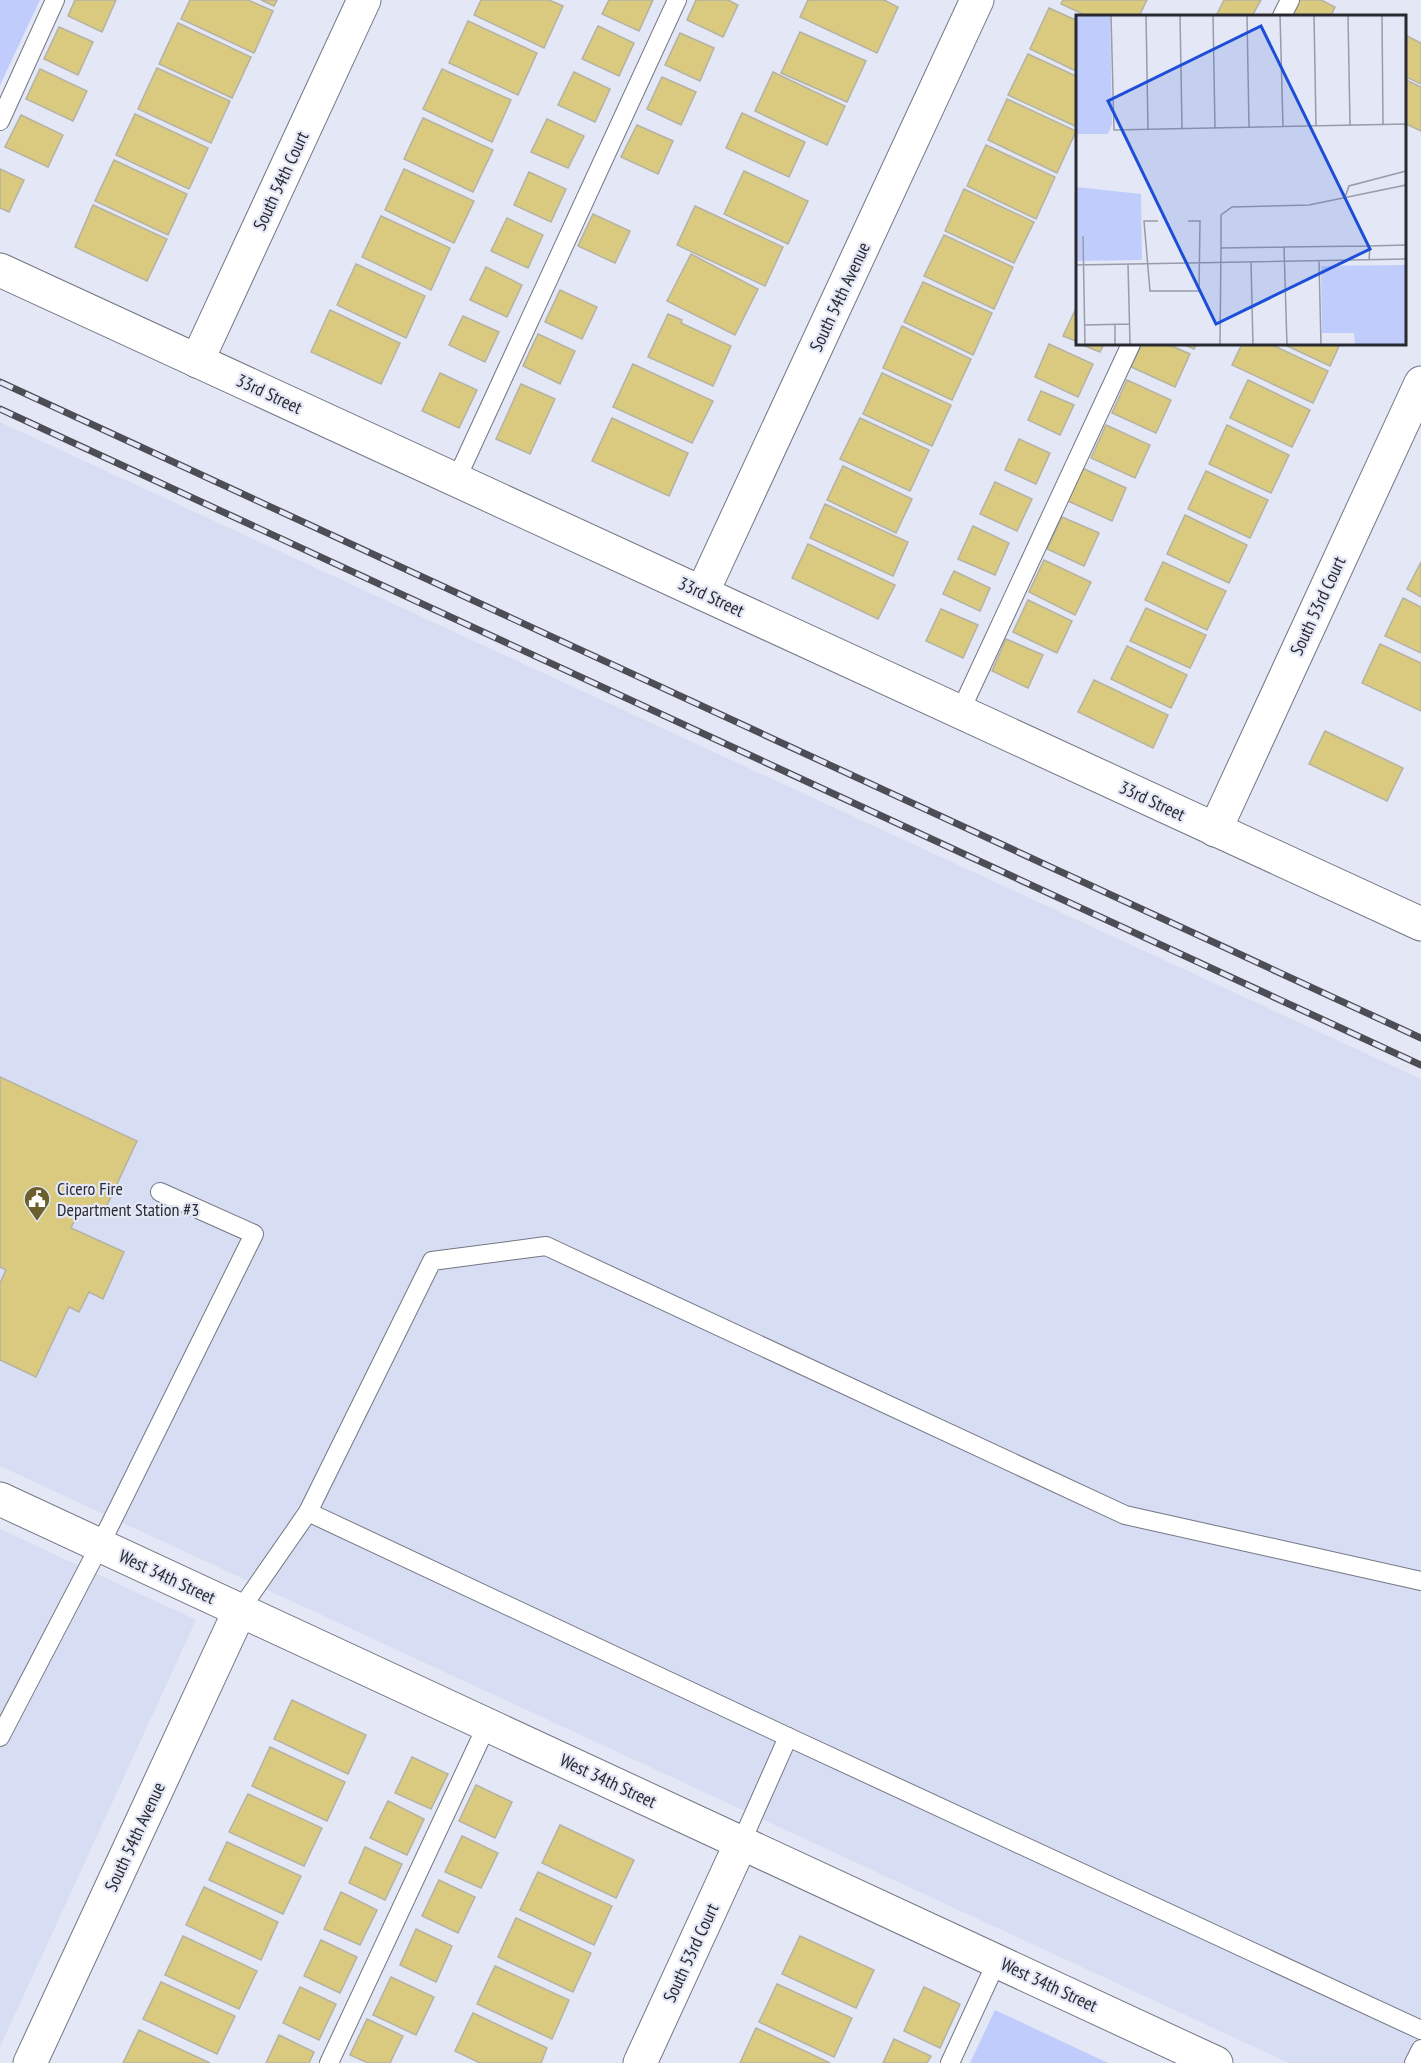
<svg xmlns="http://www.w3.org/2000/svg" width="1421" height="2063" font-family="'PT Sans Narrow',sans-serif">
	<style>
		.built { fill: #d7ddf3 }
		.green { fill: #c0ccfc }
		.building { fill: #daca80; stroke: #b5b2a3; stroke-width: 1.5 }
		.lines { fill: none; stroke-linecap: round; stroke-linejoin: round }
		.service-casing { stroke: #737683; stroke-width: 20 }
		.minor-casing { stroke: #737683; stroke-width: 35 }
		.service { stroke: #fff; stroke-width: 18 }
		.minor { stroke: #fff; stroke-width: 33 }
		.rail-casing { stroke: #4c4d55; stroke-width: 7 }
		.rail { stroke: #e3e7f6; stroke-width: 4.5; stroke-dasharray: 14; stroke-linecap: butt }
		.labels { text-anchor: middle; stroke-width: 4.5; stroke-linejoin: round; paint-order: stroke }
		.street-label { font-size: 18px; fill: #292a30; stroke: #e3e7f6 }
		.poi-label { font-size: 18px; fill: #292a30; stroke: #e3e7f6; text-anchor: start }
		.inset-road { fill: none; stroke: #999ba7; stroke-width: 1.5 }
		.view { fill: #1d4ed8; fill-opacity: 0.15; stroke: #1d4ed8; stroke-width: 3 }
		.inset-edge { fill: none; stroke: #292a30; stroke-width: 3 }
	</style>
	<rect width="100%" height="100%" fill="#e3e7f6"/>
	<g class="built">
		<polygon points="0,422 1421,1079 1421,2063 1289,2063 0,1466"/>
		<polygon points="0,1529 196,1620 0,2047"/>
	</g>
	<g class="green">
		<polygon points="0,0 40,0 0,85"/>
		<polygon points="995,2010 1108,2063 970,2063"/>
	</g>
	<g class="building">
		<polygon points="75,0 116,0 102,32 68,16"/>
		<polygon points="190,0 248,0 273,11 254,53 181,19"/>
		<polygon points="261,0 277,0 274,6"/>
		<polygon points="481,0 549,0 563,6 544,48 474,15"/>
		<polygon points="609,0 653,0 639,31 602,14"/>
		<polygon points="696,0 728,0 738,5 723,37 687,20"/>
		<polygon points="808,0 884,0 898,7 877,53 800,17"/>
		<polygon points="1063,0 1147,0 1139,16 1087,16 1061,4"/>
		<polygon points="1224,0 1261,0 1252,16 1216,16"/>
		<polygon points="1299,0 1321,0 1335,7 1331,16 1291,16"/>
		<polygon points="1049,8 1078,21 1078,72 1030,49"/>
		<polygon points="468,21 537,53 518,95 449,63"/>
		<polygon points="178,23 251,57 232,98 159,64"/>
		<polygon points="598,26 634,43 619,76 582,59"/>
		<polygon points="59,27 93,42 78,75 44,59"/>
		<polygon points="800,32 866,61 847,102 781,73"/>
		<polygon points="680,33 714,48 700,81 665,65"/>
		<polygon points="1405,35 1421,43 1421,84 1404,76"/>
		<polygon points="1028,54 1078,77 1077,127 1008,95"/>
		<polygon points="157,68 230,101 211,143 138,109"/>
		<polygon points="40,69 87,91 73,121 26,99"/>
		<polygon points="442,69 511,100 492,142 423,109"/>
		<polygon points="574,72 610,89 595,122 558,105"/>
		<polygon points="773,72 845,106 827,145 755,111"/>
		<polygon points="662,77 696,92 681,125 647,109"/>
		<polygon points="1404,79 1421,87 1421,131 1404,123"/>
		<polygon points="1007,99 1076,131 1057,173 988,140"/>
		<polygon points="742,113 805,142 789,177 726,148"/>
		<polygon points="135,114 208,148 189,189 116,155"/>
		<polygon points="21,115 63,135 48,167 5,147"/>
		<polygon points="423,118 493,150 473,192 404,159"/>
		<polygon points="547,119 584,136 568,168 531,152"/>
		<polygon points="637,125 673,141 658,174 621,157"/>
		<polygon points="986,145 1055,177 1036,219 967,186"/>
		<polygon points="114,160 187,194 168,235 95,201"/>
		<polygon points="0,169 24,180 9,212 0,208"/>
		<polygon points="404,169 474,201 454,243 385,210"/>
		<polygon points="744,171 808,201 788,244 724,214"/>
		<polygon points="529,172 566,189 551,222 514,205"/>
		<polygon points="964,189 1034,222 1014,263 945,231"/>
		<polygon points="93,205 167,239 147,281 75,247"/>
		<polygon points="695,206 783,247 765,286 677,245"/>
		<polygon points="593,214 630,231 615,263 578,246"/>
		<polygon points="381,216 450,248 431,290 362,257"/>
		<polygon points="507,218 543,235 528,268 491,251"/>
		<polygon points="944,235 1013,267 994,309 924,276"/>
		<polygon points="691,254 758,289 735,335 667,301"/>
		<polygon points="356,264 425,296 406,338 337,305"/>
		<polygon points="486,267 522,285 507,317 470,300"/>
		<polygon points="923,282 992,313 973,355 904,322"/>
		<polygon points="560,290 597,307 582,339 545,322"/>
		<polygon points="1078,304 1078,342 1063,336"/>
		<polygon points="330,310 400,343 381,384 311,352"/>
		<polygon points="668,314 682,320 681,323 731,346 713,386 648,357"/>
		<polygon points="463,316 499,332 485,362 449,345"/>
		<polygon points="902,326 971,359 952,400 883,368"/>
		<polygon points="538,334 575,351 560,384 523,366"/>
		<polygon points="1049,344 1093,364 1078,397 1035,377"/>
		<polygon points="1080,344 1104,344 1100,352"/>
		<polygon points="1142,344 1167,344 1190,354 1175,387 1131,367"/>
		<polygon points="1182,344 1197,344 1194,349"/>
		<polygon points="1242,344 1270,344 1328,371 1313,403 1232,365"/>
		<polygon points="1283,344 1340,344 1330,366"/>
		<polygon points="633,364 713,401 692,443 613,407"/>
		<polygon points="440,373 477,390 459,428 422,411"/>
		<polygon points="882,373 951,405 932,446 863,414"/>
		<polygon points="1127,380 1171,400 1156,433 1112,413"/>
		<polygon points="1248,380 1310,410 1292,447 1230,418"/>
		<polygon points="521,384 555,399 530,454 496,439"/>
		<polygon points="1041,391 1074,405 1060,435 1028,420"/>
		<polygon points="612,418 688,453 669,496 592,461"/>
		<polygon points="860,418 929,450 910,491 840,459"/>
		<polygon points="1106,425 1150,445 1135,478 1091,458"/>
		<polygon points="1227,425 1289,455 1271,493 1209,464"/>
		<polygon points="1019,439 1050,453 1036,484 1005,470"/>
		<polygon points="843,466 912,499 896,533 827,500"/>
		<polygon points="1082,468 1126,488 1112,521 1068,501"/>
		<polygon points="1206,471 1268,500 1250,538 1188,509"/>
		<polygon points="995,482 1032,499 1017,531 980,514"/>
		<polygon points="825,504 908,542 893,576 810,538"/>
		<polygon points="1185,515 1247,545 1229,583 1167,554"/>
		<polygon points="1062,517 1099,533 1084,566 1047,549"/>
		<polygon points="973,526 1009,543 995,575 958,559"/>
		<polygon points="808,544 895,585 878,619 792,578"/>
		<polygon points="1044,560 1091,582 1075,615 1029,592"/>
		<polygon points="1163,562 1226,591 1207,630 1145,600"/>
		<polygon points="1421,562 1421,597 1407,589"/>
		<polygon points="954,571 990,588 980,611 943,594"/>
		<polygon points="1403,598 1421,607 1421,653 1385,636"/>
		<polygon points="1028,600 1072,621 1057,653 1013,632"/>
		<polygon points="1146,608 1206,635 1190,668 1130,641"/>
		<polygon points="941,609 978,625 963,658 926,641"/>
		<polygon points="1006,639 1043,655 1028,688 992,671"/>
		<polygon points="1380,644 1421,663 1421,711 1362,683"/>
		<polygon points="1127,646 1187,675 1171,708 1111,679"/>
		<polygon points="1094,680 1168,715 1153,748 1078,712"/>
		<polygon points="1325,731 1403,768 1387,801 1309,764"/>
		<polygon points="0,1077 137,1141 102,1216 81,1206 71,1228 124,1252 103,1299 89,1292 79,1312 69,1307 36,1377 0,1360 0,1283 6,1270 0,1267"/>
		<polygon points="292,1700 366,1735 348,1774 274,1739"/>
		<polygon points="270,1747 345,1782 327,1821 252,1786"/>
		<polygon points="412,1757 448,1774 431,1809 395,1793"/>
		<polygon points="476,1785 512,1802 495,1838 459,1821"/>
		<polygon points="248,1794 322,1828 304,1866 229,1832"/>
		<polygon points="388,1801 424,1819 407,1855 370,1838"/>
		<polygon points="560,1825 634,1860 616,1898 542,1863"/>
		<polygon points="462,1836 498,1853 481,1888 445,1872"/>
		<polygon points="227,1842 301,1876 283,1914 209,1880"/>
		<polygon points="365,1847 402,1864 385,1900 349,1883"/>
		<polygon points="538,1872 612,1906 594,1945 520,1910"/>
		<polygon points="439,1880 475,1897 458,1933 422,1916"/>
		<polygon points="204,1887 278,1922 261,1960 186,1925"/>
		<polygon points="341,1892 377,1910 360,1945 324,1929"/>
		<polygon points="516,1918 591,1953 573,1992 498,1957"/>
		<polygon points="416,1929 452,1946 436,1982 400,1965"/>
		<polygon points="183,1936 257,1971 239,2009 165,1975"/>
		<polygon points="800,1936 874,1970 856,2008 782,1974"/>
		<polygon points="321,1940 357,1957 340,1993 304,1976"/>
		<polygon points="495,1966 569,2000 552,2039 477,2004"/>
		<polygon points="391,1977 434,1997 416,2035 373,2015"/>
		<polygon points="161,1982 235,2016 217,2054 143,2019"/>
		<polygon points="777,1984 852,2018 834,2057 759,2022"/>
		<polygon points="300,1987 336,2004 319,2040 283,2023"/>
		<polygon points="924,1987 960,2004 940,2048 904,2031"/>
		<polygon points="473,2013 547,2048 541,2063 480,2063 455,2051"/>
		<polygon points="367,2019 403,2036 390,2063 368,2063 350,2055"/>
		<polygon points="756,2028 830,2063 740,2063"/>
		<polygon points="139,2030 210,2063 123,2063"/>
		<polygon points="279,2035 314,2052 309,2063 266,2063"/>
		<polygon points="894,2039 931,2056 927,2063 883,2063"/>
	</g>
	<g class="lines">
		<g class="service-casing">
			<g id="service">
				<polyline points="1282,16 1290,0"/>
				<polyline points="0,121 55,0"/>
				<polyline points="456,480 677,0"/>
				<polyline points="960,712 1131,344"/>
				<polyline points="308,1512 432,1261 546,1246 1125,1515 1421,1581"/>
				<polyline points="240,1610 308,1512 788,1737"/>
				<polyline points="0,1737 100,1545 254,1234 160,1192"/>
				<polyline points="741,1843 788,1737 1421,2030"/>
				<polyline points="329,2063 487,1725"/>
				<polyline points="950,2063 997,1961"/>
				<polyline points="1414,2063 1421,2049"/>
			</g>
		</g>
		<g class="minor-casing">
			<g id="minor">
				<polyline points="0,270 1421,924"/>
				<polyline points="197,361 364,0"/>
				<polyline points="702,593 977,0"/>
				<polyline points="1215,830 1421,383"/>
				<polyline points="0,1499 1216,2063"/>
				<polyline points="30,2063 240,1610"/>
				<polyline points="640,2063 741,1843"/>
			</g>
		</g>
		<use href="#service" class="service"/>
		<use href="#minor" class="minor"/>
		<g class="rail-casing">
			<g id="rail">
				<polyline points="0,382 1421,1038"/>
				<polyline points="0,409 1421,1065"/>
			</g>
		</g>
		<use href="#rail" class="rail"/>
	</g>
	<defs>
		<g id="civic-pin" transform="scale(1.35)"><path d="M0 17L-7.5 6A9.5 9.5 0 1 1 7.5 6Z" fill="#6b602d" stroke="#e3e7f6"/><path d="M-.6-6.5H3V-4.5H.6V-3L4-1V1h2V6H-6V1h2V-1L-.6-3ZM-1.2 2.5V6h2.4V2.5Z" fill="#fff"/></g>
	</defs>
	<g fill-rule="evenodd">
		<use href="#civic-pin" x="37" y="1199"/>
	</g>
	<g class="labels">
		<g class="street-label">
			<text transform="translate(281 181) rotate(-65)" y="6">South 54th Court</text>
			<text transform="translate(840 297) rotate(-65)" y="6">South 54th Avenue</text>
			<text transform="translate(269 394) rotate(25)" y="6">33rd Street</text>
			<text transform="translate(711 597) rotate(25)" y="6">33rd Street</text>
			<text transform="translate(1318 606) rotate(-65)" y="6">South 53rd Court</text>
			<text transform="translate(1152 801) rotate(25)" y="6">33rd Street</text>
			<text transform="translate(167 1577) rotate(25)" y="6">West 34th Street</text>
			<text transform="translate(608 1781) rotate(25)" y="6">West 34th Street</text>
			<text transform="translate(135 1837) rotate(-65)" y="6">South 54th Avenue</text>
			<text transform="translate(691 1953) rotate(-65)" y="6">South 53rd Court</text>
			<text transform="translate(1049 1985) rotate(25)" y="6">West 34th Street</text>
		</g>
		<g class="poi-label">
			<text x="57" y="1195">Cicero Fire<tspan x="57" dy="21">Department Station #3</tspan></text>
		</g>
	</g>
	<g transform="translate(1076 15)">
		<rect width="330" height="330" fill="#e3e7f6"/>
		<path d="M0 0H34L36 109 32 119H0ZM0 172 65 179 66 245 0 246ZM330 250V330H279L278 318H246L245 251Z" fill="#c0ccfc"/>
		<path class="inset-road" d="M35 0 38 115 330 109M70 0 72 115M104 0 106 114M137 0 139 113M171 0 173 112M204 0 207 112M238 0 240 111M272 0 274 110M306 0 307 109M269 182 273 171 330 156M82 206H68L74 276H123L124 206H112M7 221 9 330M145 233V200L156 192 233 190 330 170M293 245 294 231 330 230M243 246 245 330M175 247 177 330M52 249 54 330M0 250 330 244M39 309V329M9 310 53 309M144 330 145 233 208 232M211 330 208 232 294 231"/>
		<path class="view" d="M185 11 294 234 140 309 32 86Z"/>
		<rect width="330" height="330" class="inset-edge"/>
	</g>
</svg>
